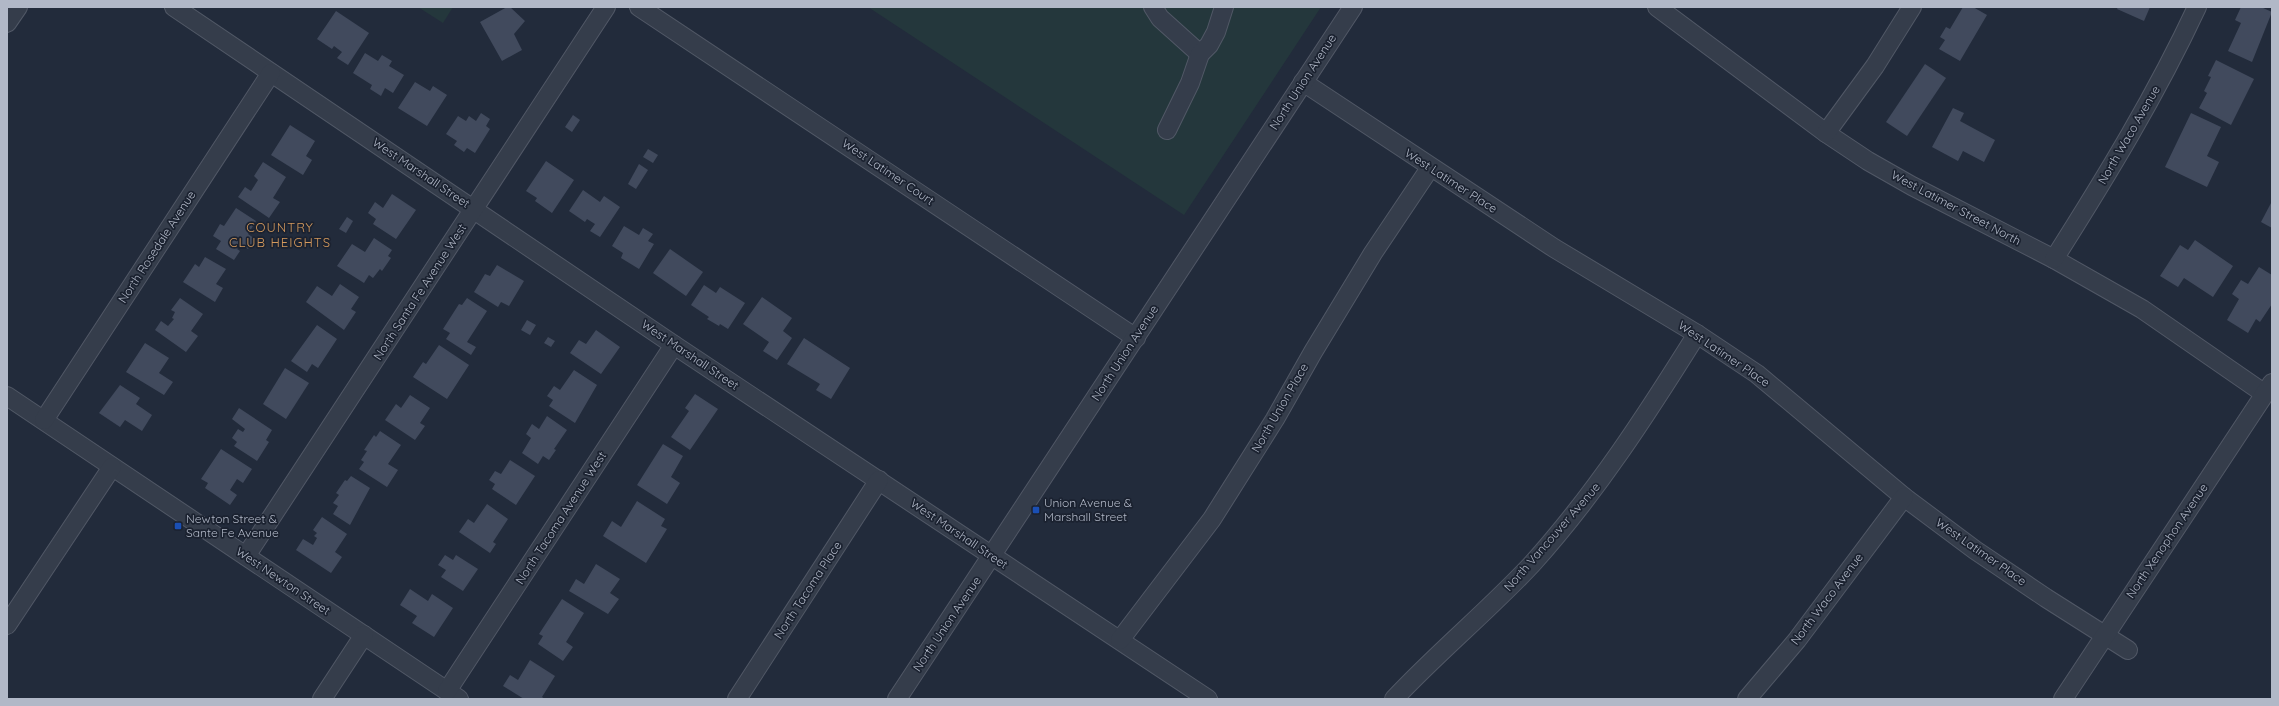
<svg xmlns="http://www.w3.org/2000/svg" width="2279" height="706" font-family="Quicksand,sans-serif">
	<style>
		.green { fill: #24373c }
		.building { fill: #414a5d }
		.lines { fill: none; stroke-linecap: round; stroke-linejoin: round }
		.minor-casing { stroke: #515866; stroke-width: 20 }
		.minor { stroke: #353d4b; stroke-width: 18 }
		.transit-dot { fill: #1a4fb4; stroke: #1b2230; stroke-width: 1.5 }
		.labels { text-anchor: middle; stroke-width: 3.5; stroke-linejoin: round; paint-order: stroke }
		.street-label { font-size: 12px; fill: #b1b8c7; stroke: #1b2230 }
		.poi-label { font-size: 12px; fill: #b1b8c7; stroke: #1b2230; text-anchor: start }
		.neighbourhood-label { font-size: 13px; letter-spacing: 1px; fill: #d59a5d; stroke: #1b2230 }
	</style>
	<rect width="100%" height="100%" fill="#222b3b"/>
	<g class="green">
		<polygon points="418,7 453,7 443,23"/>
		<polygon points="868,7 1321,7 1184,215"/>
	</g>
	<g class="building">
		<polygon points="507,7 510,7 525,21 514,34 522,50 502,61 480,22"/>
		<polygon points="1963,7 1973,7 1987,15 1960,61 1939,49 1945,40 1940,37 1946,27 1950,29"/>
		<polygon points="2118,7 2150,7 2144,21 2117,9"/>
		<polygon points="2241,7 2261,7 2272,12 2252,62 2228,51 2241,23 2235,20"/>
		<polygon points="336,11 369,33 348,65 337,58 342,52 334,46 332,49 317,39"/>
		<polygon points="365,53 378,61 382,55 392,61 389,66 404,75 393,93 385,88 381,96 370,89 372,85 353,73"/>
		<polygon points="2216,60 2254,79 2231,125 2199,108 2207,93 2204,91 2211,77 2208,76"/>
		<polygon points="1925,64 1946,78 1907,136 1886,122"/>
		<polygon points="415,82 430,91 433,86 447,95 427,126 398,108"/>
		<polygon points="1953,108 1964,113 1960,121 1995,140 1984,162 1963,151 1958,161 1932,147"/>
		<polygon points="481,113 490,119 486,126 490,129 475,153 467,148 464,152 454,145 457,141 446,134 458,116 466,121 469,116 476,121"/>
		<polygon points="2191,113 2221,127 2207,156 2219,162 2207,187 2165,167"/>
		<polygon points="573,115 580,120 572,132 565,127"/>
		<polygon points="290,125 315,141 306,156 312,160 303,175 271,155"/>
		<polygon points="648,149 658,155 653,163 643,157"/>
		<polygon points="546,161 574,180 552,213 535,201 537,198 526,191"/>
		<polygon points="263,162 286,177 273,198 280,202 269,218 238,197 245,187 251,191 258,180 254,176"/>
		<polygon points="639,164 648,170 636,189 628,184"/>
		<polygon points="583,190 600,202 604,196 620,207 600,237 590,231 595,224 587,219 585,222 569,211"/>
		<polygon points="392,194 416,210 396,239 373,224 376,219 368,213 375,202 383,208"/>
		<polygon points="2271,203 2272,203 2272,228 2261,222"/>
		<polygon points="236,208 256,221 248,234 255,239 248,249 241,244 237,249 240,251 234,260 216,249 221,241 213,236 220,224 224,226"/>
		<polygon points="347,217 353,221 346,233 339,229"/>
		<polygon points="624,226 639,235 643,228 653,234 648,241 654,244 639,269 621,258 623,253 612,246"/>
		<polygon points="374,238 392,250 388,256 391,258 382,271 380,269 373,278 369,275 364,283 337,266 352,244 365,252"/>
		<polygon points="2195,240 2233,266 2213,297 2184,278 2178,287 2160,276 2180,245 2188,250"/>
		<polygon points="670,249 703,272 686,296 653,273"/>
		<polygon points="205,257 226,269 216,284 223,288 215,302 183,282 195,264 199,267"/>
		<polygon points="497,265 524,281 509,306 501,302 498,307 474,292 485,274 490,276"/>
		<polygon points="2259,267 2272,275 2272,304 2260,322 2256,319 2248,333 2227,320 2239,299 2232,294 2241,280 2248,284"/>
		<polygon points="340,284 359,297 351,309 356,312 344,330 306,302 317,286 332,296"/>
		<polygon points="704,285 716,293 720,287 745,303 728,329 720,324 719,326 707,319 709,317 691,305"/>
		<polygon points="762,297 792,318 783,331 792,338 777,360 763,351 769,342 743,324"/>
		<polygon points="180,298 203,314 191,331 198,336 186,352 155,330 161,321 168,326 174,319 172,318 175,312 171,310"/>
		<polygon points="467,298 487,311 467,342 476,347 471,355 446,339 450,333 443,329 459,304 462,305"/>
		<polygon points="527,320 536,325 530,335 521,330"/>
		<polygon points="317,325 337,339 318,368 312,364 307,372 291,361"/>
		<polygon points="596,330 620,347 601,374 570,353 579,340 586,344"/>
		<polygon points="548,337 555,341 551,347 544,343"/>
		<polygon points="804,338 850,368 831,399 816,390 820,384 787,364"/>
		<polygon points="145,343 169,358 159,373 173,382 164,395 126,372"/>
		<polygon points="439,345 469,365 447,399 413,377 423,362 426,364"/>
		<polygon points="285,368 309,383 286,419 263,404"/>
		<polygon points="574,370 597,385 575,423 549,406 553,400 547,396 554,386 560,390"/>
		<polygon points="120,385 140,398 136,404 152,415 142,431 125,420 120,427 99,413"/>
		<polygon points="695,394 718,409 690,450 671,437 689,411 685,408"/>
		<polygon points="410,395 430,408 420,423 425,426 415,440 385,420 396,404 401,408"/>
		<polygon points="239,408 272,430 266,440 269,442 257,461 234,446 237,442 232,438 238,429 243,432 245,429 232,419"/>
		<polygon points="547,416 567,430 554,449 556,450 549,460 543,456 538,464 522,453 531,438 526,434 532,424 539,429"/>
		<polygon points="380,431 401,445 388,464 398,470 387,487 359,469 364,462 361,460 367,451 364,450 374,435 376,437"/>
		<polygon points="663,444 683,456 671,477 680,483 667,504 637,485"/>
		<polygon points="221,449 252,469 243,483 237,479 230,490 237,495 230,505 205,488 208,483 201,479"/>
		<polygon points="510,460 535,476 516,505 492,489 495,484 489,480 495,471 501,474"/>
		<polygon points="351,476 370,488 350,525 333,514 338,506 333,503 339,495 336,493 345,480 347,481"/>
		<polygon points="637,501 665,519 661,526 667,529 646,563 603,536 612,521 621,527"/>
		<polygon points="487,504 508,519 493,542 496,544 490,553 459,532 468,519 474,523"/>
		<polygon points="322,517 347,534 335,552 342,557 331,573 296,550 303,539 313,545 317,538 314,536 317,533 313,530"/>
		<polygon points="445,555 453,560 456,555 478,569 463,591 441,577 446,570 438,565"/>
		<polygon points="596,564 620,579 610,593 619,599 608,614 569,591 576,579 584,584"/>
		<polygon points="410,589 428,601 432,594 453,608 434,637 412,623 417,616 400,605"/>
		<polygon points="562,599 584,613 566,642 573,647 563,661 538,644 543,636 539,634"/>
		<polygon points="530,660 555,676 542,697 545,699 524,699 503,686 510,675 518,680"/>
	</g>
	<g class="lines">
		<g class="minor-casing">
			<g id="minor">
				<polyline points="174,7 674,345 1208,699"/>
				<polyline points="639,7 1136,338"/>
				<polyline points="1153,7 1160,18 1200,54"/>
				<polyline points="1657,7 1826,133 1868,161 1912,186 2054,259 2142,309 2265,394"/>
				<polyline points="7,23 18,7"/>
				<polyline points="1303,82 1554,248 1697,334 1757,374 1904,497 1975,550 2046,598 2128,650"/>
				<polyline points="1167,130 1190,83 1200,54 1209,45 1216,32 1224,7"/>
				<polyline points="1826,133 1875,66 1912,7"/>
				<path d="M2054 259C2106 177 2156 95 2197 7"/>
				<polyline points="7,396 459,699"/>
				<polyline points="44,420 271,73"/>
				<polyline points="246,556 606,7"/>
				<polyline points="7,625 112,467"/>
				<polyline points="1120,640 1212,519 1275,419 1313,352 1373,253 1430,168"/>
				<polyline points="447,691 674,345"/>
				<polyline points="322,699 364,635"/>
				<polyline points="737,699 879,480"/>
				<polyline points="897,699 1353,7"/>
				<path d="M1394 699C1438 652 1488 611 1532 564 1596 493 1647 414 1697 334"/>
				<polyline points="1747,699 1797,640 1904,497"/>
				<polyline points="2063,699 2272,383"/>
			</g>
		</g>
		<use href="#minor" class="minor"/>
	</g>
	<g class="transit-dot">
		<rect x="1032" y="506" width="8" height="8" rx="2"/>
		<rect x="174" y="522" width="8" height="8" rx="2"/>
	</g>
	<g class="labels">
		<g class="street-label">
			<text transform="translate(1303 82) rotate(-57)" y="4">North Union Avenue</text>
			<text transform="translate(2129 135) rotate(-60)" y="4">North Waco Avenue</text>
			<text transform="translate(888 172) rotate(34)" y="4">West Latimer Court</text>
			<text transform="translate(421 173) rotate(34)" y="4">West Marshall Street</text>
			<text transform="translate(1451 181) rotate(33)" y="4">West Latimer Place</text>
			<text transform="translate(1956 208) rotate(28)" y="4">West Latimer Street North</text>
			<text transform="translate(157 247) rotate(-57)" y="4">North Rosedale Avenue</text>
			<text transform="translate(420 292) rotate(-57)" y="4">North Santa Fe Avenue West</text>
			<text transform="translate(1125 353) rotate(-57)" y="4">North Union Avenue</text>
			<text transform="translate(1724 354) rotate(34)" y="4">West Latimer Place</text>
			<text transform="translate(690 355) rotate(34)" y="4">West Marshall Street</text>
			<text transform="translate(1280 408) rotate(-60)" y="4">North Union Place</text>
			<text transform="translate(561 518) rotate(-57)" y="4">North Tacoma Avenue West</text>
			<text transform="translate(959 534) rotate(34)" y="4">West Marshall Street</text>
			<text transform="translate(1552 537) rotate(-49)" y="4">North Vancouver Avenue</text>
			<text transform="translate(2167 541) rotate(-56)" y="4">North Xenophon Avenue</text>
			<text transform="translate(1981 552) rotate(35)" y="4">West Latimer Place</text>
			<text transform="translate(283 581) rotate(34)" y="4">West Newton Street</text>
			<text transform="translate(808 590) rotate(-57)" y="4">North Tacoma Place</text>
			<text transform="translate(1827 599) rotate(-53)" y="4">North Waco Avenue</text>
			<text transform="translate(947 624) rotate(-56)" y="4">North Union Avenue</text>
		</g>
		<g class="poi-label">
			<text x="1044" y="507">Union Avenue &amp;<tspan x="1044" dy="14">Marshall Street</tspan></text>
			<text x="186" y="523">Newton Street &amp;<tspan x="186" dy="14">Sante Fe Avenue</tspan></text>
		</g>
		<g class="neighbourhood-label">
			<text x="280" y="232">COUNTRY<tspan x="280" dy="15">CLUB HEIGHTS</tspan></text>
		</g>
	</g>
	<rect width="2279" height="706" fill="none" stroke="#b1b8c7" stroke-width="16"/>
</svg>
